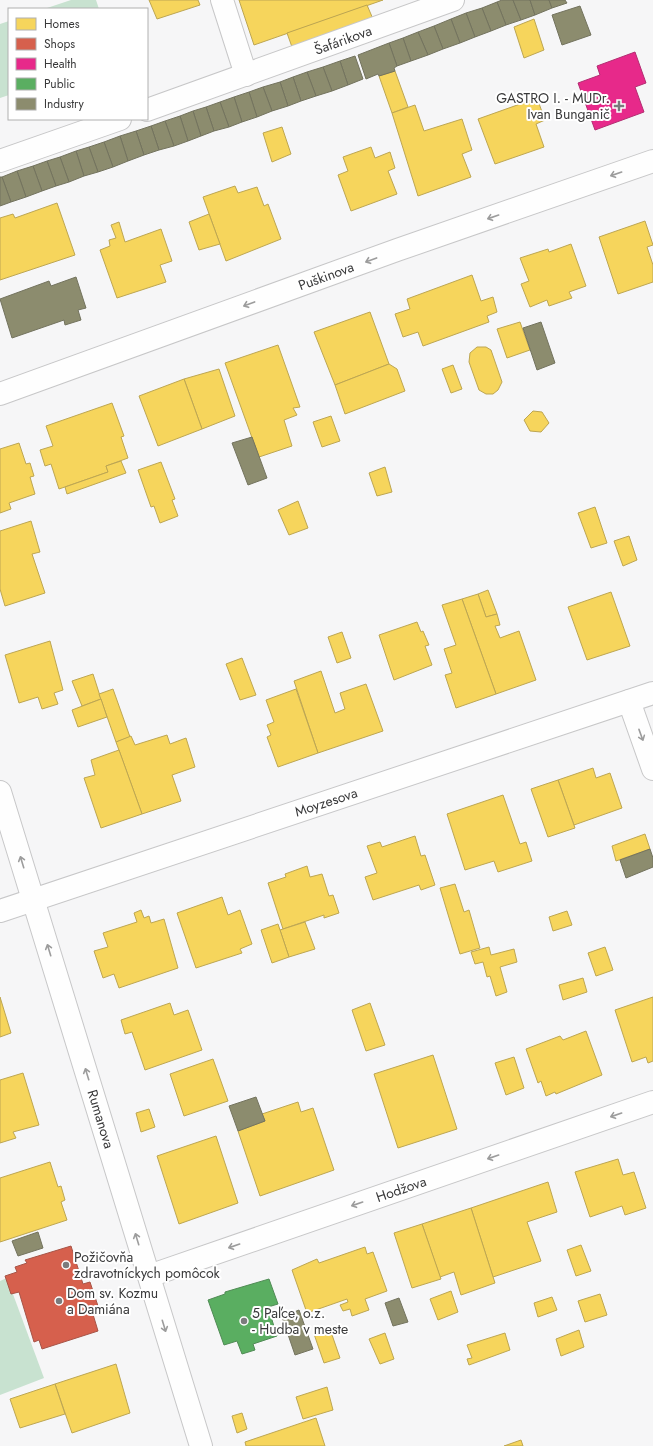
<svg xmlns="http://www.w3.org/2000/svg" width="653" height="1446" font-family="Jost,sans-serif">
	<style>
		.green { fill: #c8e2d0 }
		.homes { fill: #f6d55c; stroke: #bda652 }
		.shops { fill: #d6604d; stroke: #a75447 }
		.health { fill: #e7298a; stroke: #b32e72 }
		.public { fill: #5aae61; stroke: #508b55 }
		.industry { fill: #8c8c6e; stroke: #73735e }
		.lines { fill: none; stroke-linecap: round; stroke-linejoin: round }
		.minor-casing { stroke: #c7c7c8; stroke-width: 24 }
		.minor { stroke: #fefefe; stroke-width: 22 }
		.oneway { stroke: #9c9c9c }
		.poi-dot { fill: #7b7b7c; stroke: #fff; stroke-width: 1.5 }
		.labels { text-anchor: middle; stroke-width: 4; stroke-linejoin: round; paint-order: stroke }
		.street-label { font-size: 14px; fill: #39393a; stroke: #fff }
		.poi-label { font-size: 14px; fill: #39393a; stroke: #fff; text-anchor: start }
	</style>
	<rect width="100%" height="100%" fill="#f6f6f7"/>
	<g class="green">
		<polygon points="71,0 96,0 99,9 44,9"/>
		<polygon points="9,21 9,95 0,98 0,24"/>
		<polygon points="7,1278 44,1378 0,1395 0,1281"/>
	</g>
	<g class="homes">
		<polygon points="149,0 198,0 200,5 157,19"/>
		<polygon points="239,0 383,0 254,45"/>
		<polygon points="367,5 373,19 292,47 287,33"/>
		<polygon points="534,19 544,50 524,58 514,27"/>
		<polygon points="395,71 408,107 392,113 379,76"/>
		<polygon points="537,98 545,120 536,124 544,147 495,164 478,119"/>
		<polygon points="415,105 424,131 462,119 472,150 462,154 471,177 418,196 392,113"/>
		<polygon points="282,127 291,154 272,162 263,133"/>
		<polygon points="371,147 375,158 390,152 395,168 388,171 397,194 351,211 338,175 348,171 343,157"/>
		<polygon points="235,186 238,193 257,187 264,206 268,204 281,239 226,261 203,197"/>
		<polygon points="57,203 75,255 0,280 0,218 13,214 15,218"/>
		<polygon points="209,214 220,244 199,250 189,222"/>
		<polygon points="645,221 653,245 647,247 653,265 653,282 618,294 599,237"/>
		<polygon points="119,222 125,242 161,229 172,261 160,265 166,282 117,298 100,250 110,246 109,240 116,238 111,225"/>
		<polygon points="571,244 586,286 569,292 572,298 549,306 547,300 530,307 521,284 529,281 520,258 548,249 549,252"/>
		<polygon points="472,275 481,301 493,297 497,312 487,316 489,322 423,346 418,332 403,337 395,314 410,309 407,299"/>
		<polygon points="370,312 389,364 335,385 314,332"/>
		<polygon points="520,322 530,350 507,358 497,329"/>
		<polygon points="278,345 300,407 293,408 297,415 284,420 292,446 259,457 225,363"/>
		<polygon points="477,347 486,347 491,350 502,382 498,390 493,394 486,394 479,390 469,362 470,353"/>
		<polygon points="389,364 397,369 405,391 345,414 335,385"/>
		<polygon points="453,365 462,389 451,393 442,369"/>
		<polygon points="219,369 235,416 202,429 184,379"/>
		<polygon points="184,379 202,429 158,446 139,396"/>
		<polygon points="112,403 124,436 121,437 128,458 106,466 108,472 59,489 51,464 45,466 40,450 53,446 46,426"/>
		<polygon points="533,411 542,412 549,423 541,432 530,431 524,420"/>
		<polygon points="331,416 340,441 322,447 313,422"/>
		<polygon points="19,443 26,464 30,463 34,476 30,477 35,494 9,503 11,509 0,513 0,449"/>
		<polygon points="121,461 126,473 67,494 65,487 108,472 106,466"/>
		<polygon points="161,462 175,499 172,500 178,516 160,523 154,506 151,507 138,470"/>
		<polygon points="385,467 392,492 377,496 369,473"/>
		<polygon points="298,501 308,528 289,535 278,510"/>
		<polygon points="595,507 607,543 591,548 578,513"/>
		<polygon points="31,521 40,552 32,554 45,593 5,606 0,589 0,531"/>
		<polygon points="629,536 637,560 623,566 614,541"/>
		<polygon points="488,590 497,614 486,617 478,594"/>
		<polygon points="611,592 630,646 587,660 568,607"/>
		<polygon points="478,594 486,617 497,614 500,625 495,626 500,638 519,631 536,680 496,694 462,599"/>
		<polygon points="462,599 496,694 456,708 445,675 452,673 444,649 456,645 442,605"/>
		<polygon points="417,622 421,632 423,631 429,645 425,646 432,665 394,680 379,635"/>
		<polygon points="342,632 351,658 337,663 328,637"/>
		<polygon points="50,641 63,690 54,693 58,704 42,709 38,697 19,703 5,655"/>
		<polygon points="242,658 256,695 240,700 226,664"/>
		<polygon points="321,671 335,713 345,709 340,693 366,684 383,731 318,753 294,681"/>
		<polygon points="93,674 101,699 82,706 72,681"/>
		<polygon points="113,689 130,737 116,742 99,694"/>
		<polygon points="296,689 318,753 278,767 267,737 271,735 267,725 274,722 266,700"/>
		<polygon points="101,699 107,717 78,727 72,710"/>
		<polygon points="167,735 170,744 186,738 195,767 172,775 181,801 142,814 116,742 131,736 135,745"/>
		<polygon points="119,750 142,814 101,828 84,778 95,775 91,760"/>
		<polygon points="593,768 596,778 610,773 622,808 574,825 558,780"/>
		<polygon points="558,780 575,828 548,837 531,789"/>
		<polygon points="503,795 520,844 526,842 532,861 498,872 494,861 465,870 447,814"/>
		<polygon points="645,834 650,849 616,861 612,846"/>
		<polygon points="415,836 421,856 425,855 435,885 421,890 419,885 373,900 365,877 377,873 367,846 380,842 382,847"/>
		<polygon points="307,866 310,877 322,874 329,896 333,895 339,913 324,918 324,915 283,929 268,883 286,877 285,874"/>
		<polygon points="455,884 464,912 469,910 480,948 460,954 440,888"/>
		<polygon points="222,897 228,915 240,910 252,944 240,949 242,953 196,968 177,913"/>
		<polygon points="141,910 144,918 149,916 151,923 164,919 178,968 119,988 114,974 103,978 94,951 108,947 103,933 137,922 134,913"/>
		<polygon points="567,911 572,925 553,931 549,917"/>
		<polygon points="305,922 315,949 289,957 280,930"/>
		<polygon points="278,924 289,957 272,963 261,930"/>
		<polygon points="489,947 491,955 514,949 517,962 500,967 507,992 496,996 490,976 487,977 483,962 475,964 471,952"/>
		<polygon points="605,947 613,970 596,976 588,953"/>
		<polygon points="583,978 587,992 563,1000 559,985"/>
		<polygon points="0,997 11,1033 0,1037"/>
		<polygon points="653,997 653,1061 648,1063 646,1057 632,1062 615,1010"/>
		<polygon points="170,1003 174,1015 188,1010 202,1050 145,1070 132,1032 125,1034 121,1020"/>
		<polygon points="370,1003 385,1045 366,1051 352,1010"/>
		<polygon points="586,1031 602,1075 556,1094 555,1092 546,1096 541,1081 538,1083 526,1049 560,1036 563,1040"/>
		<polygon points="433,1055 457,1129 398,1148 374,1074"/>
		<polygon points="514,1057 524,1088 506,1095 495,1063"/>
		<polygon points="213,1059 228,1101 184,1116 170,1074"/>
		<polygon points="23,1073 39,1125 13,1132 16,1138 0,1143 0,1080"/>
		<polygon points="298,1102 301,1112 313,1108 334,1170 260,1196 238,1131 265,1121 262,1114"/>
		<polygon points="149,1109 155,1127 141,1132 136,1113"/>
		<polygon points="216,1136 238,1203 179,1224 157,1156"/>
		<polygon points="618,1159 623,1175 634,1172 646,1208 625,1215 622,1206 590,1217 575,1172"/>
		<polygon points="50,1162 58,1187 61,1186 65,1200 61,1202 67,1220 0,1242 0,1178"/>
		<polygon points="548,1182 557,1212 527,1222 541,1261 493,1277 471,1208"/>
		<polygon points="471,1208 495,1283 461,1295 454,1272 440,1277 422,1224"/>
		<polygon points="422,1224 441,1279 412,1288 394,1233"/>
		<polygon points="581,1245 591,1271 576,1276 567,1250"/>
		<polygon points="365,1247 367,1254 373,1252 387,1291 365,1299 369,1310 352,1316 350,1309 343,1311 340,1305 348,1302 347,1299 307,1313 292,1270 317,1259 319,1263"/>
		<polygon points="451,1291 458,1312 438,1320 430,1299"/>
		<polygon points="600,1294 607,1315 585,1322 578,1301"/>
		<polygon points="552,1297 557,1310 538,1317 534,1303"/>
		<polygon points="330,1329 340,1358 324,1363 314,1334"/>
		<polygon points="579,1330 584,1347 561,1356 556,1339"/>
		<polygon points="385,1333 394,1359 380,1364 369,1339"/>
		<polygon points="505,1333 510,1350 469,1365 467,1359 472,1358 467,1345"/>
		<polygon points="116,1364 130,1413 72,1433 55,1384"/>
		<polygon points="55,1384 65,1414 20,1428 10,1399"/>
		<polygon points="327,1387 333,1410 303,1419 296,1397"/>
		<polygon points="242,1413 247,1429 237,1433 232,1416"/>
		<polygon points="316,1418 325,1446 246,1446 245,1442"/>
		<polygon points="521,1440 523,1446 504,1446"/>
	</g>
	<polygon class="shops" points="71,1246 83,1284 90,1282 99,1309 92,1311 98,1331 42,1349 39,1340 34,1342 19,1292 11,1294 5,1276 17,1272 15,1267 27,1263 25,1260"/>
	<polygon class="health" points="635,52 646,83 635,87 644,112 595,130 578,83 600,75 597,66"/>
	<polygon class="public" points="269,1279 278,1304 268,1307 277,1336 253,1344 255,1350 242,1354 237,1341 224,1345 208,1300 225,1294 225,1292"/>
	<g class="industry">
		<polygon points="502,0 513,0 521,20 506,25 497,2"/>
		<polygon points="513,0 530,0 535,15 521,20"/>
		<polygon points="530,0 549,0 552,8 535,15"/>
		<polygon points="549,0 565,0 567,3 552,8"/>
		<polygon points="497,2 506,25 491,31 482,8"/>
		<polygon points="580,6 591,35 562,45 552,15"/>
		<polygon points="482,8 491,31 475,37 466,13"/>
		<polygon points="466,13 475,37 460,43 451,19"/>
		<polygon points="451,19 460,43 443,49 434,26"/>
		<polygon points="434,26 443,49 428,55 418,32"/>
		<polygon points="418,32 428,55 411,61 403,38"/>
		<polygon points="403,38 411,61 397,66 389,43"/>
		<polygon points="389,43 397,66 394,68 395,71 379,76 378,74 366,79 358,55"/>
		<polygon points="355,56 363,79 348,85 340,61"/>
		<polygon points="340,61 348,85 332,91 323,67"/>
		<polygon points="323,67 332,91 316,96 307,72"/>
		<polygon points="307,72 316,96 301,101 293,77"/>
		<polygon points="293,77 301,101 288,106 280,82"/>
		<polygon points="280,82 288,106 272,111 263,87"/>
		<polygon points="263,87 272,111 257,117 249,92"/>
		<polygon points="249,92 257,117 242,122 234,97"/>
		<polygon points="234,97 242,122 229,127 220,102"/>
		<polygon points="220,102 229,127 214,131 206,107"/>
		<polygon points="206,107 214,131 201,136 193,111"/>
		<polygon points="193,111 201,136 188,141 180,116"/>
		<polygon points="180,116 188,141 174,146 165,121"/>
		<polygon points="165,121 174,146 159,150 151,126"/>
		<polygon points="151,126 159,150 144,155 136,131"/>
		<polygon points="136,131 144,155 128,161 120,136"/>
		<polygon points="120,136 128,161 113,167 104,142"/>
		<polygon points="104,142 113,167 98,172 89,147"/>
		<polygon points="89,147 98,172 84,176 76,151"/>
		<polygon points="76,151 84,176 69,182 60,157"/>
		<polygon points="60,157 69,182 56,186 47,161"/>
		<polygon points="47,161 56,186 42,191 33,166"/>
		<polygon points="33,166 42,191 26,197 17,171"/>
		<polygon points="17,171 26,197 11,202 2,177"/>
		<polygon points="0,177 2,177 11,202 0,206"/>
		<polygon points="76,277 86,308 78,310 81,320 65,325 64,320 12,338 0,299 49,281 51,286"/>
		<polygon points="541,322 555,363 537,370 523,328"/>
		<polygon points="252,437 267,478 248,485 232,443"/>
		<polygon points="650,849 653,858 653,867 626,878 620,860"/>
		<polygon points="256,1097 265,1121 238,1131 229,1106"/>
		<polygon points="38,1232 43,1248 18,1256 12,1241"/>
		<polygon points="399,1298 408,1322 393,1326 385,1303"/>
		<polygon points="299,1310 313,1349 295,1355 282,1317"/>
	</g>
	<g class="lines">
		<g class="minor-casing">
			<g id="minor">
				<polyline points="222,0 246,75"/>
				<polyline points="147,110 453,0"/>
				<polyline points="0,161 120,119"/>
				<polyline points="0,394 397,250 653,161"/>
				<polyline points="629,701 653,769"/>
				<polyline points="0,792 201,1446"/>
				<polyline points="0,911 653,693"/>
				<polyline points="149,1276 653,1102"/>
			</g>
		</g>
		<use href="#minor" class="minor"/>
	</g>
	<defs><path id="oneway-shaft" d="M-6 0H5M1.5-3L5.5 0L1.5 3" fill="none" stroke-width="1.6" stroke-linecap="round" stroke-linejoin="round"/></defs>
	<g class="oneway">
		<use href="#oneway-shaft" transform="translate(616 174) rotate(161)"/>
		<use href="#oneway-shaft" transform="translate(493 217) rotate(161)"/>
		<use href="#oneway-shaft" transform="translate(371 260) rotate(160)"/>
		<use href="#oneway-shaft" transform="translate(249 304) rotate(160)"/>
		<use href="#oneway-shaft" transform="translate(641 735) rotate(70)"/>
		<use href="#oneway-shaft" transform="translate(22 862) rotate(-107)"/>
		<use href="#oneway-shaft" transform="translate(49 950) rotate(-107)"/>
		<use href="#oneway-shaft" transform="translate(87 1074) rotate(-107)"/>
		<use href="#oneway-shaft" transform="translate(616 1115) rotate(161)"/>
		<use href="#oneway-shaft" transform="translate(493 1157) rotate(161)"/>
		<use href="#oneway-shaft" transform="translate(357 1204) rotate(161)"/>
		<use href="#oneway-shaft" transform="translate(137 1239) rotate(-107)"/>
		<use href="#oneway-shaft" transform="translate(234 1246) rotate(161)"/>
		<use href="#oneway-shaft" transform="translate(164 1326) rotate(73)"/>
	</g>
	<g class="poi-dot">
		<path d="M617 100h4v4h4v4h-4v4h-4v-4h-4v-4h4z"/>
		<circle cx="66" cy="1265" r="4"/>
		<circle cx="59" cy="1301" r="4"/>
		<circle cx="244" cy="1321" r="4"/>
	</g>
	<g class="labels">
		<g class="street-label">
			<text transform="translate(343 40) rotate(-20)" y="5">Šafárikova</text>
			<text transform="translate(326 276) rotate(-20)" y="5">Puškinova</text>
			<text transform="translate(326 802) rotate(-18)" y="5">Moyzesova</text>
			<text transform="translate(101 1119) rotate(73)" y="5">Rumanova</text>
			<text transform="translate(401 1189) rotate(-19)" y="5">Hodžova</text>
		</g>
		<g class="poi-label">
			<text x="610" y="103" text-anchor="end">GASTRO I. - MUDr.<tspan x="610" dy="16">Ivan Bunganič</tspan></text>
			<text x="74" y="1262">Požičovňa<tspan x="74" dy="16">zdravotníckych pomôcok</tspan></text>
			<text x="67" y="1298">Dom sv. Kozmu<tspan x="67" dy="16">a Damiána</tspan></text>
			<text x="252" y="1318">5 Paľce, o.z.<tspan x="252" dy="16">- Hudba v meste</tspan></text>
		</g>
	</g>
	<rect x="8" y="8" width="140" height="112" fill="#ffffff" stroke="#b0b0b0"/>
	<rect x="16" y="18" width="20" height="12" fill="#f6d55c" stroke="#b0b0b0"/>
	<text x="44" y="28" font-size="12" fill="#39393a">Homes</text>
	<rect x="16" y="38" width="20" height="12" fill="#d6604d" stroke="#b0b0b0"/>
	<text x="44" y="48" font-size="12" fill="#39393a">Shops</text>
	<rect x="16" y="58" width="20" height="12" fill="#e7298a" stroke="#b0b0b0"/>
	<text x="44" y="68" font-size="12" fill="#39393a">Health</text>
	<rect x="16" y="78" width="20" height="12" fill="#5aae61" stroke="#b0b0b0"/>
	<text x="44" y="88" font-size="12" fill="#39393a">Public</text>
	<rect x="16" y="98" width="20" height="12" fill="#8c8c6e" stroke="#b0b0b0"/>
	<text x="44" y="108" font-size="12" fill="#39393a">Industry</text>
</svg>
